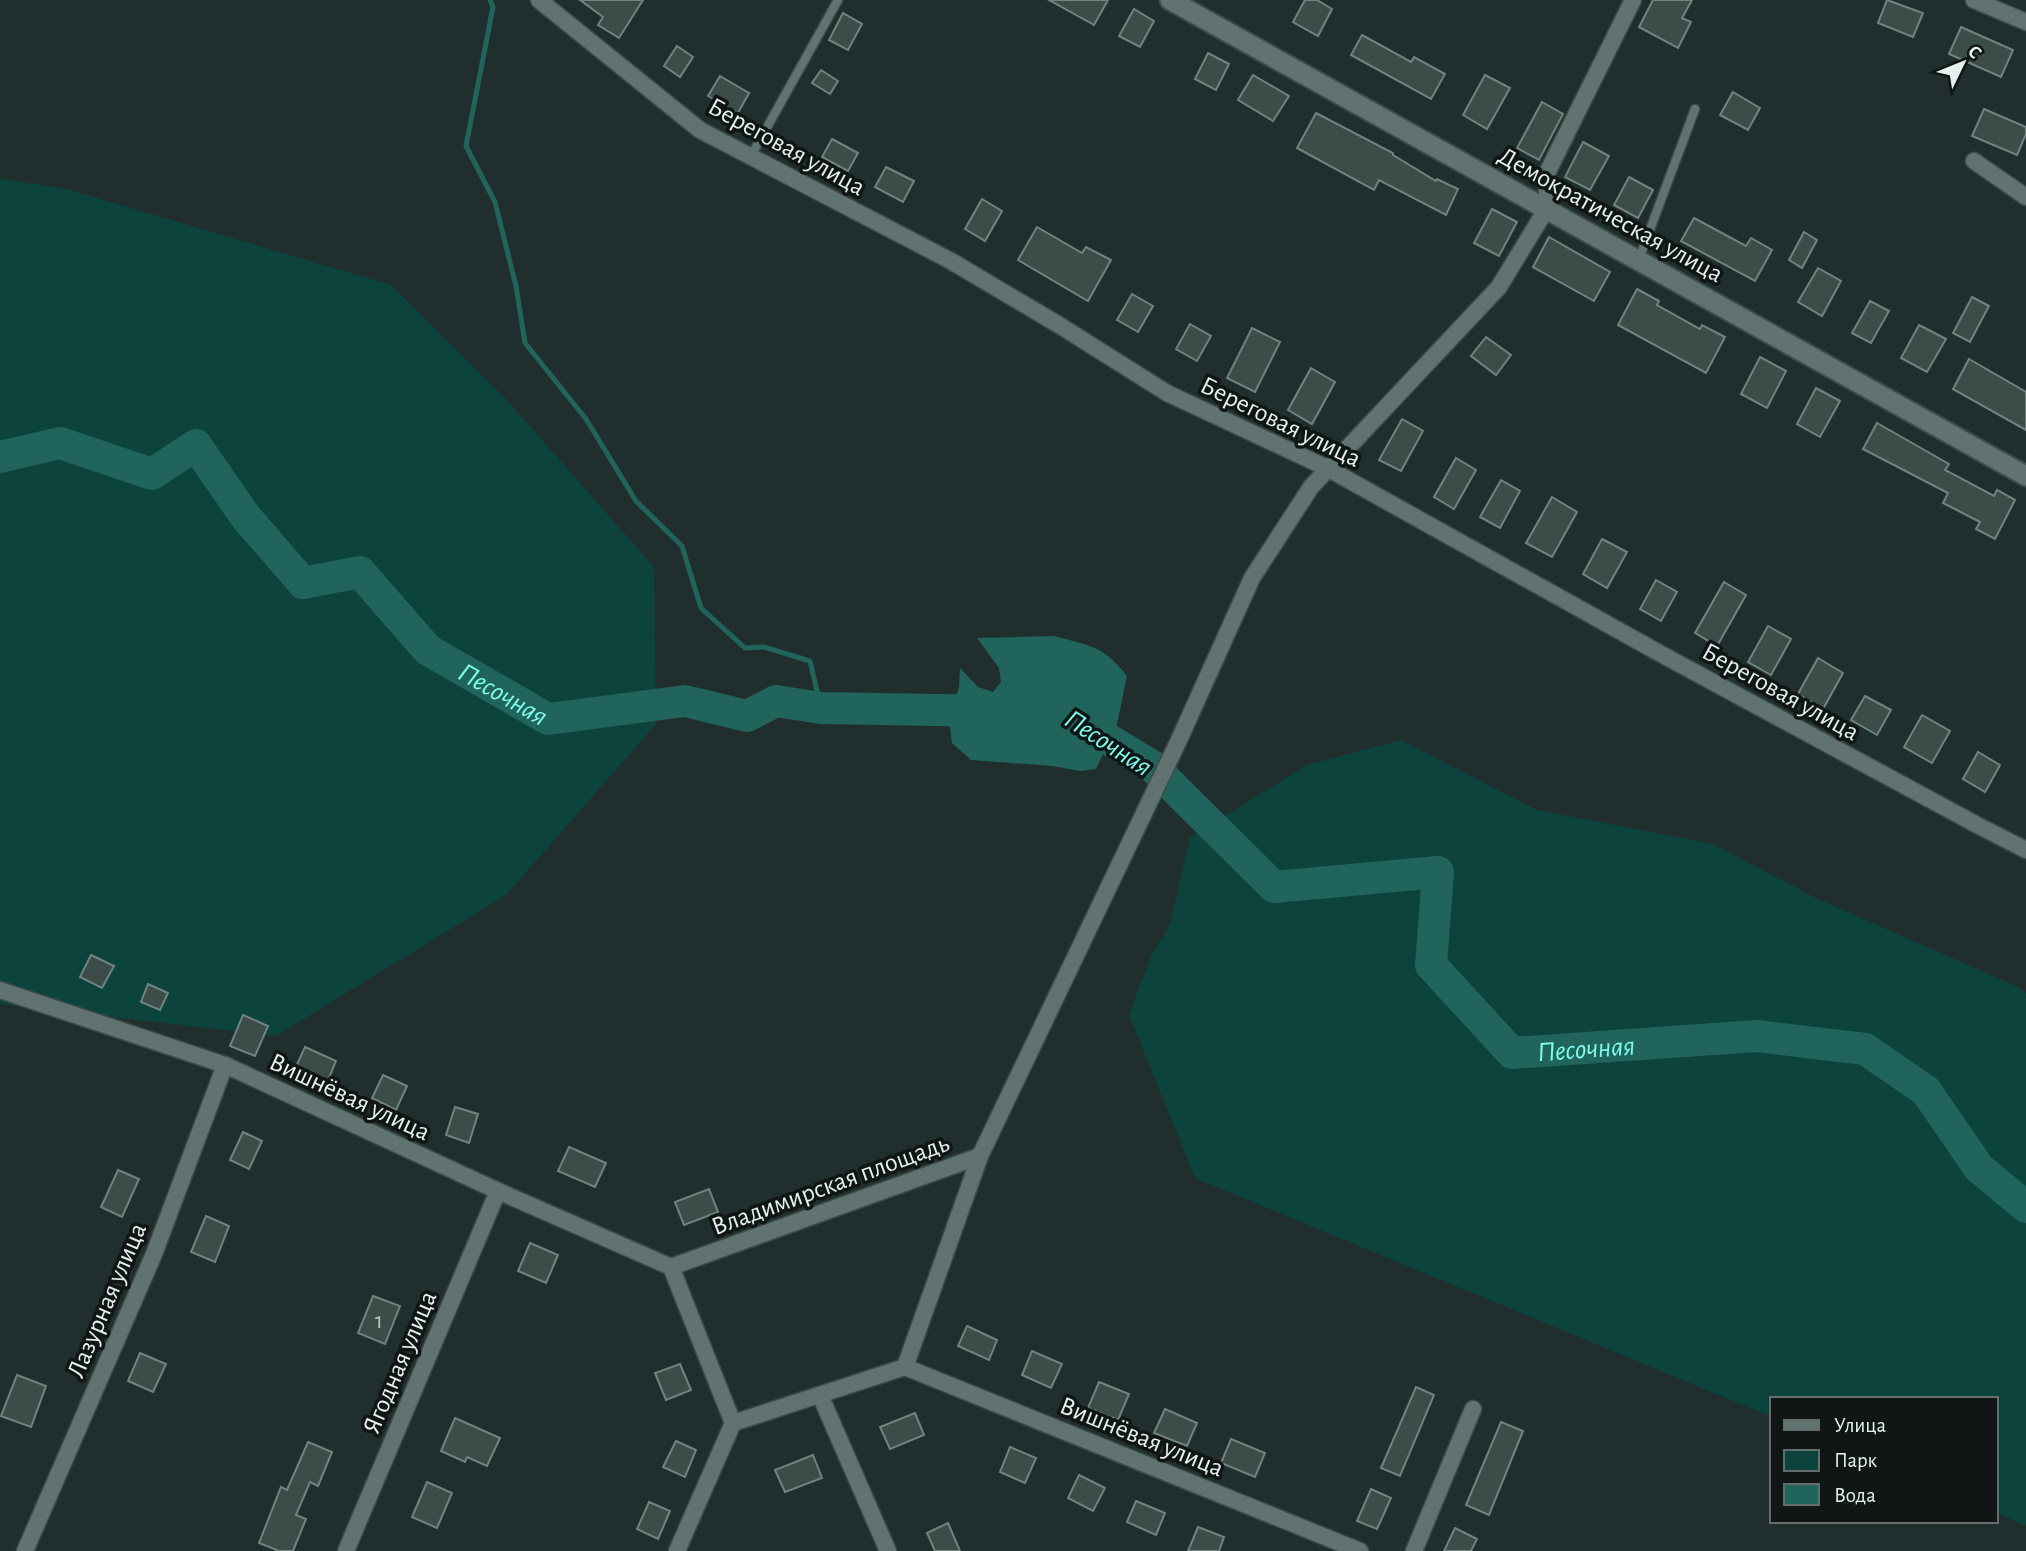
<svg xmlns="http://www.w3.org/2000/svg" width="2026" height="1551" font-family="'Alegreya Sans',sans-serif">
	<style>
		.green { fill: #0d433d }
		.water { fill: #20645c }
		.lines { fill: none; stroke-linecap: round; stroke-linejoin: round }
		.stream { stroke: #20645c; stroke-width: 5 }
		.river { stroke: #20645c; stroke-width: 32 }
		.building { fill: #3b4c49; stroke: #718380; stroke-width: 2 }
		.service-casing { stroke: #3d4b49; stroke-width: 11 }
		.minor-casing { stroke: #3d4b49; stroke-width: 19 }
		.tertiary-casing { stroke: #3d4b49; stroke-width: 23 }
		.service { stroke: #617370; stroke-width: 8 }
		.minor { stroke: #617370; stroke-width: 16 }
		.tertiary { stroke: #617370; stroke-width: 19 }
		.labels { text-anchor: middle; stroke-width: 7; stroke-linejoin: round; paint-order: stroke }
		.number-label { font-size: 23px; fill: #bbc7c5 }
		.street-label { font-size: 26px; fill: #e6f0ee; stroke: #0f1615 }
		.water-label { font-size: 28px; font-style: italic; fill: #7ffdec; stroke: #0f1615 }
	</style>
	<rect width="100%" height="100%" fill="#202f2d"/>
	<g class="green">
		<polygon points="0,179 63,188 391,285 505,398 654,567 656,724 506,895 276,1036 0,1004"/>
		<polygon points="1401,740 1537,810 1713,844 1816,898 2018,987 2026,993 2026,1526 1996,1512 1996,1399 1772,1399 1772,1417 1195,1178 1129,1015 1151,957 1170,924 1190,838 1307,765"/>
	</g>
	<path class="water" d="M1054 636C1090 646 1103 645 1127 676L1117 724 1096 769 1080 771 1053 766 971 760 952 743 949 719 959 687 960 668 978 687 993 692 1001 682 999 668 977 638Z"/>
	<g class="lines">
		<polyline class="stream" points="490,0 493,7 466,146 495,202 516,286 525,343 586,419 636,501 682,546 701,608 745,648 764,647 810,661 821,708"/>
		<g class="river">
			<path id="s1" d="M0 457 60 443 152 474 196 445 245 516 303 583 360 572 428 650 548 719 685 701 747 716 776 701 821 708 994 711"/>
			<path id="s2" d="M1073 718 1152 766 1274 887 1438 872 1431 965 1512 1053 1757 1036 1865 1049 1926 1091 1979 1168 2026 1207"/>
		</g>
	</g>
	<g class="building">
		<polygon points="580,0 643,0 619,38 598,25 603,17"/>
		<polygon points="1049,0 1108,0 1094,25"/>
		<polygon points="1305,0 1317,0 1332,9 1318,36 1293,22"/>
		<polygon points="1653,0 1692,0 1682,18 1691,22 1678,48 1639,27"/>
		<polygon points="1887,0 1923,13 1913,37 1878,23"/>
		<polygon points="1134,9 1154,21 1140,47 1119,36"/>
		<polygon points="843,13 862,24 848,50 829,40"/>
		<polygon points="1961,27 2013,50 2001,77 1949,54"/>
		<polygon points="1362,35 1411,62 1414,57 1445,74 1431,99 1351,55"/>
		<polygon points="677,46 693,57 680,77 664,66"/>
		<polygon points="1208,53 1229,64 1216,90 1195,79"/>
		<polygon points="821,70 838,81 830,94 812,83"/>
		<polygon points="1253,75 1289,96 1273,121 1238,100"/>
		<polygon points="1485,75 1510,88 1487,129 1463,115"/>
		<polygon points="720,76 749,93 738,113 708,96"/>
		<polygon points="1733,92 1760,108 1748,130 1720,115"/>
		<polygon points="1542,102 1563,114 1539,160 1517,148"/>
		<polygon points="1984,109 2026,127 2026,134 2017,155 1972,136"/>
		<polygon points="1316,113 1393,153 1393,155 1436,181 1437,179 1458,189 1446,215 1379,180 1374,190 1297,148"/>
		<polygon points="832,139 858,153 848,171 822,157"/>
		<polygon points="1583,142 1609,156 1590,190 1565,177"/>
		<polygon points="886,167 914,181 903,202 875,187"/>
		<polygon points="1629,177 1653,190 1638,218 1614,205"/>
		<polygon points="982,199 1002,211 985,241 965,229"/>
		<polygon points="1492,209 1517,222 1499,256 1474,243"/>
		<polygon points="1694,218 1746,246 1751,238 1772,250 1755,281 1681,241"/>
		<polygon points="1037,227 1082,253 1086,247 1111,260 1088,301 1018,260"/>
		<polygon points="1804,232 1817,240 1802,268 1789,260"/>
		<polygon points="1549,237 1610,272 1594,301 1533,267"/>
		<polygon points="1818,268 1841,281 1822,316 1798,302"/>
		<polygon points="1637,289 1659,301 1657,305 1700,329 1702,325 1725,337 1706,373 1618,325"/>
		<polygon points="1132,294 1153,306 1138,332 1117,320"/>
		<polygon points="1972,297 1989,306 1970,342 1953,333"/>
		<polygon points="1870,301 1889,311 1871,343 1852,333"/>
		<polygon points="1190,324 1211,336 1197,361 1176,349"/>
		<polygon points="1919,325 1946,339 1927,372 1901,358"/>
		<polygon points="1252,328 1280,342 1255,392 1227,378"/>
		<polygon points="1486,337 1511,355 1496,375 1471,356"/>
		<polygon points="1760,357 1786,371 1767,408 1741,394"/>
		<polygon points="1969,359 2026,392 2026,430 1953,389"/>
		<polygon points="1311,368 1335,382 1312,424 1288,410"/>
		<polygon points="1816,388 1840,401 1820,437 1797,424"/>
		<polygon points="1402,419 1423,431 1401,471 1379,460"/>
		<polygon points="1877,423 1949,464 1945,470 1994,496 1997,490 2015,500 1995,539 1976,529 1980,522 1943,503 1948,493 1863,449"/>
		<polygon points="1456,458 1476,470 1454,509 1434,497"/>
		<polygon points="1501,480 1520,491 1500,528 1480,517"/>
		<polygon points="1552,497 1577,512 1552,557 1526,543"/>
		<polygon points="1602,539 1627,552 1607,588 1583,574"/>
		<polygon points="1656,580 1677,592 1661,621 1640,609"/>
		<polygon points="1724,582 1746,595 1717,646 1695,633"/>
		<polygon points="1768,626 1791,639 1771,675 1748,662"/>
		<polygon points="1818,658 1843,673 1823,709 1798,694"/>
		<polygon points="1865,696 1891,710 1877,735 1851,720"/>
		<polygon points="1922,715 1950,731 1932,763 1904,747"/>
		<polygon points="1978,752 2000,765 1985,792 1963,779"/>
		<polygon points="91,955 114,966 102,988 80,977"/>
		<polygon points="148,984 168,993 160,1010 141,1002"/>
		<polygon points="243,1015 268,1026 255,1056 230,1046"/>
		<polygon points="305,1047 336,1061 327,1083 295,1069"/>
		<polygon points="383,1075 407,1086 396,1110 372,1098"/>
		<polygon points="455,1107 478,1114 469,1143 446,1135"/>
		<polygon points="243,1132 262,1141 249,1169 230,1160"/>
		<polygon points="569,1147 606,1163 595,1187 558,1171"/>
		<polygon points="118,1170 139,1179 122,1217 101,1207"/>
		<polygon points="709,1189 718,1212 684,1225 675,1202"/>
		<polygon points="206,1216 229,1226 215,1262 191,1252"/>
		<polygon points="530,1243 558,1255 546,1283 518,1271"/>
		<polygon points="373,1296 400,1306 385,1344 358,1333"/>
		<polygon points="967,1326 997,1340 989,1360 958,1346"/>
		<polygon points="1032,1351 1062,1364 1051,1388 1022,1375"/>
		<polygon points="140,1353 166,1364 153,1392 128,1381"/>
		<polygon points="680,1364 691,1390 666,1400 655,1373"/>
		<polygon points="17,1375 46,1386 31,1427 1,1416"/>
		<polygon points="1099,1382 1129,1394 1118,1420 1088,1408"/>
		<polygon points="1416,1387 1434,1395 1400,1476 1381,1468"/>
		<polygon points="1165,1409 1197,1423 1187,1446 1154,1433"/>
		<polygon points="915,1413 924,1435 890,1449 880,1427"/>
		<polygon points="455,1418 500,1438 487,1466 467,1457 465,1462 441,1451"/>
		<polygon points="1501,1422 1523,1431 1489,1515 1466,1505"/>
		<polygon points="1231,1439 1265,1453 1255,1477 1221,1463"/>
		<polygon points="676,1441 696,1450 685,1477 663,1467"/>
		<polygon points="308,1442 332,1452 318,1486 310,1482 296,1515 306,1519 293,1551 279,1551 259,1543 281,1487 287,1490"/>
		<polygon points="1010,1447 1036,1458 1025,1483 1000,1472"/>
		<polygon points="813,1455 822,1478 785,1492 775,1470"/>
		<polygon points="1079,1475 1105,1488 1093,1511 1068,1498"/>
		<polygon points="427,1482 452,1493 437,1528 412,1517"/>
		<polygon points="1371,1489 1391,1498 1377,1529 1357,1521"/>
		<polygon points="1136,1501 1165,1513 1156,1535 1127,1522"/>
		<polygon points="649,1502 670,1511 658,1539 637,1529"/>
		<polygon points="948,1523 960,1551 935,1551 927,1533"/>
		<polygon points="1198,1527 1224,1537 1219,1551 1188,1551"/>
		<polygon points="1455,1528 1477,1539 1471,1551 1444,1551"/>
	</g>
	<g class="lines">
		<g class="service-casing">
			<g id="service">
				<polyline points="751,156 838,0"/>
				<polyline points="1639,259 1695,109"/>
			</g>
		</g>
		<g class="minor-casing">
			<g id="minor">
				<polyline points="539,0 700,130 951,261 1059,325 1167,393 1327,468 1661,654 1979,826 2026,850"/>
				<polyline points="1974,0 2026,22"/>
				<polyline points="1974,161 2026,197"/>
				<polyline points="0,990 225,1065 498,1191 671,1267"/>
				<polyline points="671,1267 980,1156"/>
				<polyline points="671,1267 733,1423"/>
				<polyline points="905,1367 980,1156 1179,740 1252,578 1311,487 1499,287 1547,208 1547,173 1633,0"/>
				<polyline points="905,1367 1360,1551"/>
				<polyline points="820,1395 888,1551"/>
				<polyline points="733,1423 905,1367"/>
				<polyline points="25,1551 154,1254 225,1065"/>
				<polyline points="346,1551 498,1191"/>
				<polyline points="677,1551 733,1423"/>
				<polyline points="1414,1551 1473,1409"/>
			</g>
		</g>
		<g class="tertiary-casing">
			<polyline id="tertiary" points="1170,0 2026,476"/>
		</g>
		<use href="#service" class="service"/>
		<use href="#minor" class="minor"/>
		<use href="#tertiary" class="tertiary"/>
	</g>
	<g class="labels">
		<g class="number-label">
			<text x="379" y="1328">1</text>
		</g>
		<g class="street-label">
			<text transform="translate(787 146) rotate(29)" y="9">Береговая улица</text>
			<text transform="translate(1611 214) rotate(29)" y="9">Демократическая улица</text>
			<text transform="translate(1281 421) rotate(26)" y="9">Береговая улица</text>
			<text transform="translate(1781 691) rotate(29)" y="9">Береговая улица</text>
			<text transform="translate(350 1096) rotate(25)" y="9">Вишнёвая улица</text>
			<text transform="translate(830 1184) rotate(-20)" y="9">Владимирская площадь</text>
			<text transform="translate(106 1300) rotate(-67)" y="9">Лазурная улица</text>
			<text transform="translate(399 1362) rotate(-67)" y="9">Ягодная улица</text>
			<text transform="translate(1142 1436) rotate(22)" y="9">Вишнёвая улица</text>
		</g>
		<g class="water-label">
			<text dy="10" stroke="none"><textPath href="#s1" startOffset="635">Песочная</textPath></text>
			<text transform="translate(1109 742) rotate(33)" y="10">Песочная</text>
			<text dy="10" stroke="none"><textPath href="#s2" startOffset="716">Песочная</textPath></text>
		</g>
	</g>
	<rect x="1770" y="1397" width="228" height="126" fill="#0f1615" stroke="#656d6c" stroke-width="2"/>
	<rect x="1784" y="1420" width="35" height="10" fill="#617370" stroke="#656d6c" stroke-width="2"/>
	<text x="1834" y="1432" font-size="21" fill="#e6f0ee">Улица</text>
	<rect x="1784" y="1450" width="35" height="21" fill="#0d433d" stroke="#656d6c" stroke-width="2"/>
	<text x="1834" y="1467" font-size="21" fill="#e6f0ee">Парк</text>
	<rect x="1784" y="1484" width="35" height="21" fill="#20645c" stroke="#656d6c" stroke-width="2"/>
	<text x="1834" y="1502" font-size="21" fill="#e6f0ee">Вода</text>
	<g transform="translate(1963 63) rotate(47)" stroke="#0f1615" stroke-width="5" paint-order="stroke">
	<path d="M0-5L12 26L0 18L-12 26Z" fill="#e6f0ee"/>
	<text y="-10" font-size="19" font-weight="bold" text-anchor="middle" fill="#e6f0ee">С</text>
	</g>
</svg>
